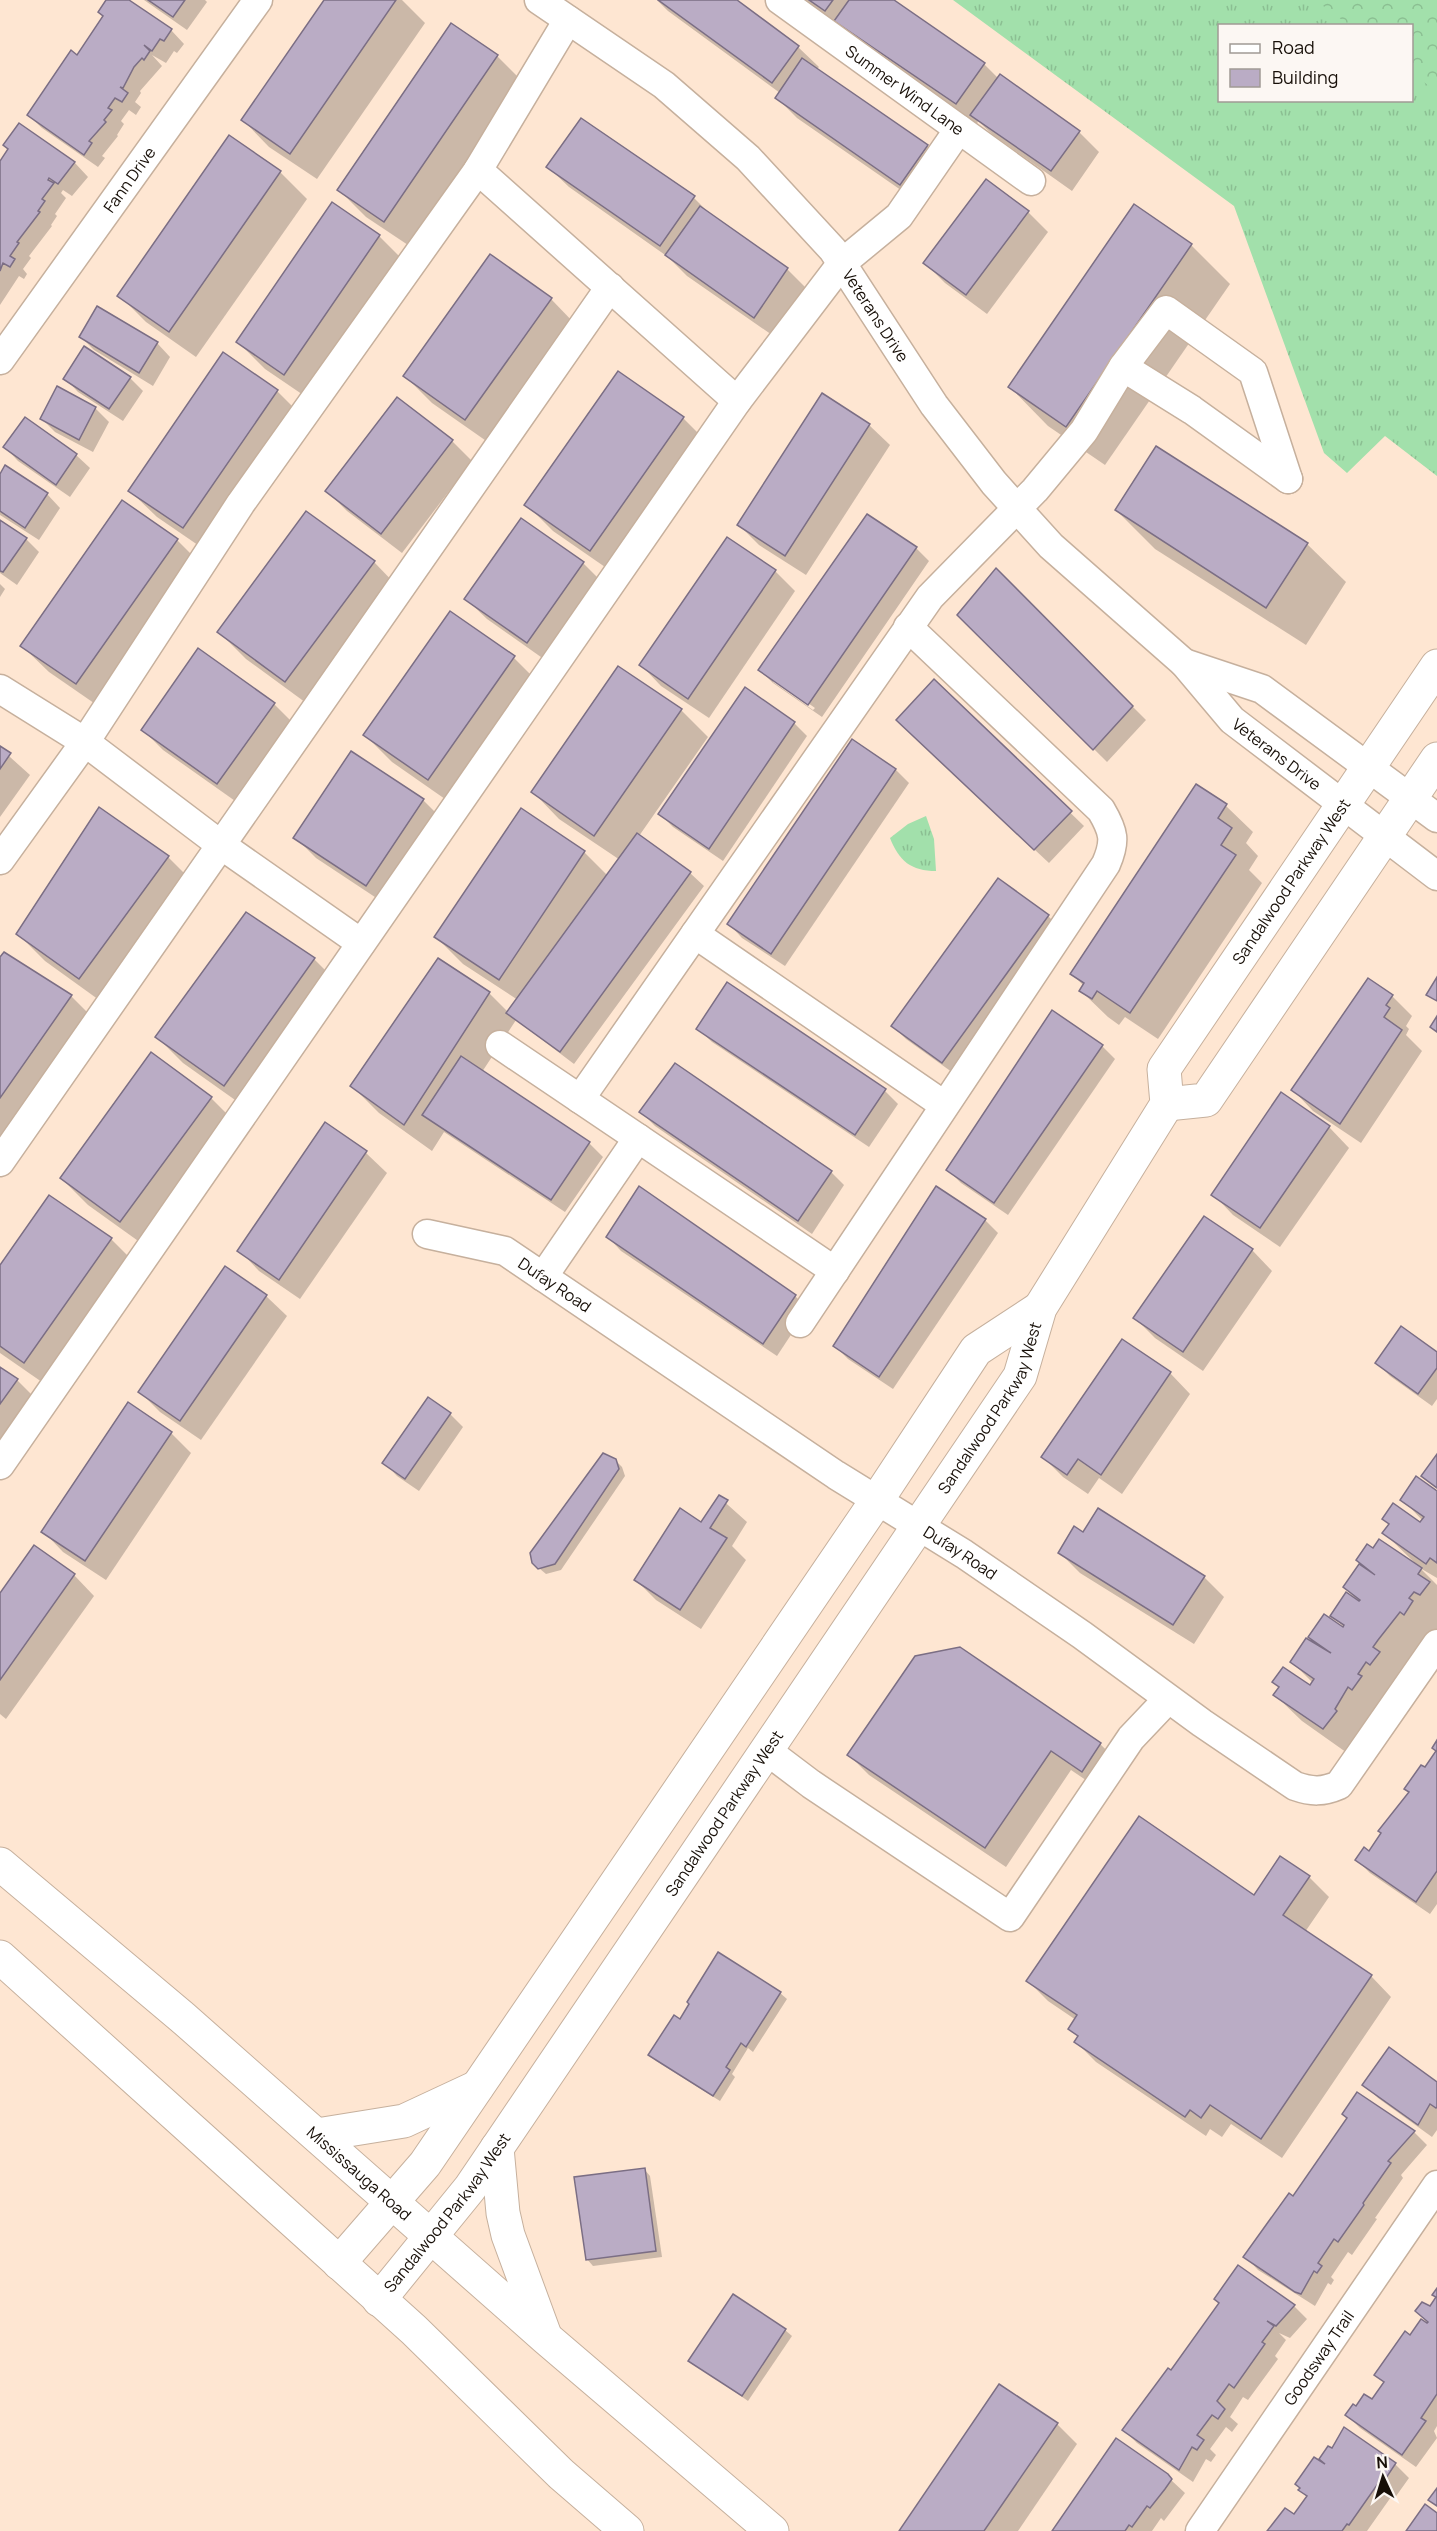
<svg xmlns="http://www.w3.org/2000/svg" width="1437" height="2531" font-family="Manrope,sans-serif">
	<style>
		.grass { fill: url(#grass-tufts); fill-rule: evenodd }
		.forest { fill: url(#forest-crowns) }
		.shadow { fill: #0003; fill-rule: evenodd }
		.building { fill: #baacc5; stroke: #7b6e84; stroke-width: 1.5 }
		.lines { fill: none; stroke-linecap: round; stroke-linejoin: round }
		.minor-casing { stroke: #c6b09d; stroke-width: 31 }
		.major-casing { stroke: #c6b09d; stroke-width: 35 }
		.minor { stroke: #fff; stroke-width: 28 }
		.major { stroke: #fff; stroke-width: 33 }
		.labels { text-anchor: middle; stroke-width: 5; stroke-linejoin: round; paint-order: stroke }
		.street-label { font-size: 16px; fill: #170f08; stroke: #fcf7f3 }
	</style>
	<defs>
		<pattern id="grass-tufts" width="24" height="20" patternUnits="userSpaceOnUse" patternTransform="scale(1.5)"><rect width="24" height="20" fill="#a2e0ab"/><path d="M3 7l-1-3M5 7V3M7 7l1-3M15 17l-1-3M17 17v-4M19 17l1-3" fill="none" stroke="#8bbf92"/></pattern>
		<pattern id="forest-crowns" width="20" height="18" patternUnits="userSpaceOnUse" patternTransform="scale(1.5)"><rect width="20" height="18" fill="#a2e0ab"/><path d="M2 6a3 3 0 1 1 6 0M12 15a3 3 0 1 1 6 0" fill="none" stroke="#8bbf92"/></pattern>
	</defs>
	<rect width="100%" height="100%" fill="#fee6d2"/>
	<g class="grass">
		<path d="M953 0H1437V476L1385 436 1347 473 1324 453 1234 206ZM1220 26H1412V100H1220Z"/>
		<path d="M926 816 934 839 936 871C911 871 899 861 890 838L908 824Z"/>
	</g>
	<polygon class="forest" points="1315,0 1437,0 1437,92 1412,73 1412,26 1349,25"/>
	<g class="shadow">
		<polygon points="108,0 126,0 171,30 184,44 177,53 174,51 166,63 152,55 162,66 140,91 141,93 135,102 141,107 136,115 129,110 121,121 124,124 117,135 118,136 102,156 105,158 98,167 42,128 28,115 78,57 105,17"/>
		<polygon points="144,0 205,0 207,2 187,30"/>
		<polygon points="325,0 402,0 425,23 317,179 269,147 243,120"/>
		<polygon points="657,0 734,0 798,47 819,67 816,70 927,146 947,167 921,204 797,118 777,98 780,93 668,11"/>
		<polygon points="803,0 892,0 984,64 998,78 1079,132 1099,152 1072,191 993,135 978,121 977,124 857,41"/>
		<polygon points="497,56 524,83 411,247 366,217 339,190"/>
		<polygon points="582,120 694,198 714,218 787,269 808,290 775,337 687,276 668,257 569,187 548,167"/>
		<polygon points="19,125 75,163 88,177 72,196 63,190 61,193 66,198 55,214 57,216 51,225 52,226 29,256 31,258 23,269 27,274 24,279 19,276 0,305 0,163 10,150"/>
		<polygon points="230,137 280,172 307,199 196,357 146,322 119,295"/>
		<polygon points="986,181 1028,212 1048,232 987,314 945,283 925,263"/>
		<polygon points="1135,206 1191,245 1230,284 1105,465 1048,426 1010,387"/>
		<polygon points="379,236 406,263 312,401 265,369 238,342"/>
		<polygon points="551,299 577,326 492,445 432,403 405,376"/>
		<polygon points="81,337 157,343 170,357 153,386 94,350"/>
		<polygon points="65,378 130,378 143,391 123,421 78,392"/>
		<polygon points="277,391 304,418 211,554 157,517 130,491"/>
		<polygon points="823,395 869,425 890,445 806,575 759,545 739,525"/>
		<polygon points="95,408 109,422 93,452 55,432 41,418"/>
		<polygon points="683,418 710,445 618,576 553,531 526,504"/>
		<polygon points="452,441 472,461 402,553 347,511 327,491"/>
		<polygon points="5,447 76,455 90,468 70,497 18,461"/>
		<polygon points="0,476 47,494 60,508 39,540 0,515"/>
		<polygon points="122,502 177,540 204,567 104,710 49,672 22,646"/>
		<polygon points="1116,510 1307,544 1346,582 1306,645 1155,549"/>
		<polygon points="0,521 26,539 39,552 17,585 0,573"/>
		<polygon points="521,521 583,563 603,583 548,662 487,619 466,599"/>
		<path d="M916 548 929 561 822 717 773 683 760 670ZM773 678 815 708 813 710 773 682Z"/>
		<polygon points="374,562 400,589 313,708 246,659 219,632"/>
		<polygon points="996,570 1146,720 1107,762 959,615"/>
		<polygon points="775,571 795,591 709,718 661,686 641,665"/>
		<polygon points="0,584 5,589 0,597"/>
		<polygon points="514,658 540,684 455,806 392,762 365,735"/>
		<polygon points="934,681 1084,826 1049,863 911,734"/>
		<polygon points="274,704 294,724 238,803 163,750 143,730"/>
		<polygon points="681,710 708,737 639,836 690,873 704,886 574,1064 516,1020 482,1072 589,1143 603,1157 565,1212 444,1132 432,1151 379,1113 352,1086 438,960 489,993 509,1013 518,1000 463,964 436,937 584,852 608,876 620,860 559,819 533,792"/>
		<polygon points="794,723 807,736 723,861 673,827 660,814"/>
		<polygon points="853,741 896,770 909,783 785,966 742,938 729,924"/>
		<polygon points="0,748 30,775 0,817"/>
		<polygon points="1197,786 1226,806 1253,832 1246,843 1258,856 1249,870 1262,883 1158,1039 1125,1017 1119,1025 1108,1017 1081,991 1084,986 1072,974"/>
		<polygon points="423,800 443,820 387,905 316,858 295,837"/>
		<polygon points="99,809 168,857 195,884 106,1005 45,961 18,934"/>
		<polygon points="998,880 1048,916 1062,930 956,1075 906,1039 893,1026"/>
		<polygon points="314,959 341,986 252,1112 183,1063 157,1037"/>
		<polygon points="0,960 71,996 98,1023 0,1141"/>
		<polygon points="1392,996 1412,1016 1406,1026 1409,1029 1406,1035 1422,1051 1361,1143 1313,1111 1293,1090"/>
		<polygon points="698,1029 885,1091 898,1104 869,1147 712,1042"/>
		<polygon points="1102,1046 1115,1059 1008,1215 961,1183 948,1170"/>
		<polygon points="211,1098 238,1125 148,1248 88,1205 61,1178"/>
		<polygon points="641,1112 831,1172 844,1185 812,1234 655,1126"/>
		<polygon points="325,1124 366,1153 387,1173 300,1299 259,1271 239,1250"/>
		<polygon points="1329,1127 1349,1148 1280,1247 1233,1215 1213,1194"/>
		<polygon points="985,1220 998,1233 893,1389 848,1359 835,1346"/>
		<polygon points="608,1237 795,1296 808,1309 777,1356 621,1251"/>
		<polygon points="111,1239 138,1266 52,1389 0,1353 0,1268"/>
		<polygon points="1252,1250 1272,1271 1203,1371 1155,1338 1135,1318"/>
		<polygon points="266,1296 287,1316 201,1440 160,1412 140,1392"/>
		<polygon points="1123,1341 1170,1373 1190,1394 1122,1494 1099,1478 1088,1494 1063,1477 1043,1457"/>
		<polygon points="1437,1353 1437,1399 1432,1406 1390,1376 1377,1363"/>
		<polygon points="0,1368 17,1380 44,1407 0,1470"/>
		<polygon points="450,1414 463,1427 419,1491 397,1476 384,1462"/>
		<polygon points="171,1433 191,1453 106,1580 63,1552 43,1531"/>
		<polygon points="615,1460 622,1467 625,1476 561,1570 546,1574 533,1563"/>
		<polygon points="1437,1492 1437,1578 1420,1568 1437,1585 1437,1632 1350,1755 1302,1721 1275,1695 1310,1687 1313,1683 1292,1662 1319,1647 1310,1637 1345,1628 1332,1616 1357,1600 1344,1587 1369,1571 1358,1559 1414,1562 1384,1533 1420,1524 1423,1521 1402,1499"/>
		<polygon points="719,1497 747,1522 732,1546 746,1560 701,1629 656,1600 636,1580 702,1524"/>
		<polygon points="1060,1553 1204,1577 1224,1597 1194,1644 1080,1573"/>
		<polygon points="74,1575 94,1596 6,1719 0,1714 0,1596"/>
		<polygon points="960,1649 1100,1744 1121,1764 1102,1791 1071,1770 1006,1867 869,1775 849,1755"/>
		<polygon points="1437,1753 1437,1904 1430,1914 1370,1873 1357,1860 1370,1853"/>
		<polygon points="1309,1877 1329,1897 1305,1932 1371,1976 1391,1997 1282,2158 1231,2124 1222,2137 1210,2129 1206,2136 1096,2062 1076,2042 1079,2037 1070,2028 1076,2020 1048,2001 1028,1981"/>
		<polygon points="780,1993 787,1999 753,2052 748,2048 732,2074 735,2077 720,2101 656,2061 650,2055 680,2021 691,2004"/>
		<polygon points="1364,2084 1437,2084 1437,2130 1432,2137 1378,2098"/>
		<polygon points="1358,2094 1414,2132 1427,2145 1401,2175 1403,2178 1375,2218 1377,2219 1352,2255 1348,2252 1331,2277 1334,2280 1331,2285 1328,2283 1315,2306 1258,2270 1245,2256 1294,2198 1349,2118"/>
		<polygon points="644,2169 650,2176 662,2257 593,2266 587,2259"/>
		<polygon points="1437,2299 1437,2426 1434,2431 1437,2438 1416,2467 1360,2428 1347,2415 1372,2401 1385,2383 1376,2375 1410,2337 1430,2323 1430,2309"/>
		<polygon points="1294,2306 1307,2319 1290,2338 1279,2333 1286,2340 1275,2356 1278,2359 1248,2400 1243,2397 1230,2417 1238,2424 1232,2432 1226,2427 1210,2449 1216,2455 1211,2462 1206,2459 1193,2482 1137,2443 1124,2430 1171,2372"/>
		<polygon points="785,2330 792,2336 748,2401 690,2361"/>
		<polygon points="1057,2424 1077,2444 1018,2531 901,2531"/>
		<polygon points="1344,2429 1395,2464 1409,2478 1394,2499 1391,2497 1367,2531 1269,2531 1295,2516 1307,2497 1300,2490 1329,2448 1333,2450"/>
		<polygon points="1116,2440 1171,2480 1185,2493 1164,2521 1161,2518 1152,2531 1054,2531"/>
	</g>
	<g class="building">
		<polygon points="106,0 129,0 172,29 164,41 160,39 152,51 144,45 150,51 144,60 142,58 134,67 123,88 120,87 128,93 122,102 115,98 108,108 112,110 104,120 106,122 89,141 92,143 84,155 27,115 71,50 77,55 103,16 98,12"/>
		<polygon points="148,0 185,0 173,17"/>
		<polygon points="324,0 396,0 290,154 241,120"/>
		<polygon points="658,0 737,0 799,46 772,83"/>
		<polygon points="809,0 833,0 825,11"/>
		<polygon points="849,0 894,0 985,63 956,104 834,21"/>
		<polygon points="451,23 498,55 384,222 337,190"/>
		<polygon points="802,58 928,145 900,185 775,98"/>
		<polygon points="1000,74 1080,131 1051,171 970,115"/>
		<polygon points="581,118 695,196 660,246 546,167"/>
		<polygon points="19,123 75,162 58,184 49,178 48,180 54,183 42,199 45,201 38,211 40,212 17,242 19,243 10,256 15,259 10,267 3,263 0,271 0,161 8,149 3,145"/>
		<polygon points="229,135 281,171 169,332 117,296"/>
		<polygon points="986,179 1029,211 966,295 923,263"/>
		<polygon points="332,202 380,235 284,375 236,342"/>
		<polygon points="1134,204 1192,244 1066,427 1008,387"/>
		<polygon points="700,206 788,268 754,318 665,255"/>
		<polygon points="490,254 552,298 465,420 403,376"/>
		<polygon points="97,306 158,342 139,373 79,337"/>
		<polygon points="84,346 131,377 109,409 63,379"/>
		<polygon points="223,352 278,390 183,528 128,491"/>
		<polygon points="618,371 684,417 590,551 524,505"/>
		<polygon points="57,386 96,407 79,440 40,419"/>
		<polygon points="822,393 870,424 785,556 737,525"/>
		<polygon points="397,397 453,440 381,534 325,491"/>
		<polygon points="25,417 77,454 56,485 3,447"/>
		<polygon points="1156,446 1308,543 1266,608 1115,510"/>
		<polygon points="5,465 48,493 25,528 0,511 0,474"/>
		<polygon points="122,500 178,539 76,684 20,646"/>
		<polygon points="306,511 375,561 285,682 217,632"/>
		<polygon points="867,514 917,547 808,705 758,670"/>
		<polygon points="521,518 584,562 527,643 464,599"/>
		<polygon points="0,520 27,538 3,572 0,571"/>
		<polygon points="727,537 776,570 688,699 639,665"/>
		<polygon points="996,568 1133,706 1093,750 957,615"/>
		<polygon points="450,611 515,656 428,780 363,735"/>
		<polygon points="198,648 275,703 217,784 141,730"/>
		<polygon points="618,666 682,709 594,836 531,792"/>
		<polygon points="934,679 1072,811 1034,850 896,720"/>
		<polygon points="745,687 795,722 709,849 658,814"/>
		<polygon points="852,739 896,769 771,954 727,924"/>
		<polygon points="0,746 11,753 0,769"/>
		<polygon points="351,751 424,799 366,886 293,838"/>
		<polygon points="1196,784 1227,804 1218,818 1232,828 1221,845 1236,855 1130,1013 1097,991 1092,999 1079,991 1084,983 1070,974"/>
		<polygon points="99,807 169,856 79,979 16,934"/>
		<polygon points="521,808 585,851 499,980 434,937"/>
		<polygon points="637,833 691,872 560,1052 506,1013"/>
		<polygon points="998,878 1049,915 942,1063 891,1026"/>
		<polygon points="246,912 315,958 224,1086 155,1037"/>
		<polygon points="4,952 72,995 0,1098 0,957"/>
		<polygon points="438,958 490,992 404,1125 350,1086"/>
		<polygon points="1437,977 1437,1001 1426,995"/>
		<polygon points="1368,978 1393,995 1386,1005 1390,1008 1384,1017 1402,1030 1340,1124 1291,1090"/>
		<polygon points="727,982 886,1089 855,1135 696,1029"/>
		<polygon points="1052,1010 1103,1045 994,1203 946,1170"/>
		<polygon points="1437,1016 1437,1032 1430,1027"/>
		<polygon points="151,1052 212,1097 120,1222 60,1178"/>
		<polygon points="461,1056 590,1142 551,1200 422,1115"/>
		<polygon points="675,1063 832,1171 798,1221 639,1112"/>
		<polygon points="1281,1092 1330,1126 1260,1228 1211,1195"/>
		<polygon points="325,1122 367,1151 279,1280 237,1251"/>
		<polygon points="639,1186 796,1295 763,1344 606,1237"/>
		<polygon points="936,1186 986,1219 879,1377 833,1346"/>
		<polygon points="49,1195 112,1238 24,1363 0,1346 0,1265"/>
		<polygon points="1204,1216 1253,1249 1183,1352 1133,1318"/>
		<polygon points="225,1266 267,1295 180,1421 138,1392"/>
		<polygon points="1401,1326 1437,1352 1437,1368 1418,1394 1375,1363"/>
		<polygon points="1122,1339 1171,1372 1101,1475 1078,1459 1067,1475 1041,1457"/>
		<polygon points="0,1367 18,1379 0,1404"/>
		<polygon points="428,1397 451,1413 405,1479 382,1463"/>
		<polygon points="128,1402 172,1432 85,1561 41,1532"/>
		<polygon points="603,1453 616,1459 619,1469 555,1564 538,1569 532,1563 530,1553"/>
		<polygon points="1437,1454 1437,1488 1421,1476"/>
		<polygon points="1416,1476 1437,1491 1437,1563 1430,1558 1426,1564 1382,1533 1389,1524 1382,1519 1393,1503 1420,1522 1424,1517 1400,1500"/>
		<polygon points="719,1495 728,1500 710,1528 727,1538 680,1610 634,1580 680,1508 701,1522"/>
		<polygon points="1098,1508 1205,1576 1173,1625 1058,1553 1074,1526 1083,1532"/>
		<polygon points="1379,1539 1422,1568 1418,1574 1430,1582 1420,1595 1414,1592 1409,1598 1413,1601 1404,1615 1400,1612 1378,1640 1373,1647 1380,1652 1370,1665 1366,1662 1358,1674 1362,1676 1352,1690 1348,1687 1335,1709 1337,1711 1323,1729 1273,1695 1279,1687 1272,1682 1283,1667 1310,1685 1314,1679 1290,1662 1306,1638 1331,1653 1308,1637 1324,1614 1343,1627 1344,1625 1330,1616 1346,1592 1359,1601 1360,1600 1343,1587 1359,1564 1375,1575 1356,1560 1367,1544 1373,1548"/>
		<polygon points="34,1545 75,1574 0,1680 0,1593"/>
		<polygon points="960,1647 1101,1743 1082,1772 1051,1751 985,1848 847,1755 915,1656"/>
		<polygon points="1437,1740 1437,1871 1416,1902 1355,1860 1364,1847 1369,1851 1381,1833 1378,1831 1409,1792 1404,1789 1421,1765 1425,1767 1436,1751 1432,1748"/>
		<polygon points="1139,1816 1254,1895 1280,1856 1310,1876 1283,1915 1372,1975 1261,2139 1210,2105 1201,2118 1190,2110 1185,2117 1074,2042 1078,2036 1068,2029 1077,2015 1026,1981"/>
		<polygon points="718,1952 781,1992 746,2047 741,2043 726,2067 730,2070 713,2096 648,2055 674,2015 680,2019 689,2004 687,2002"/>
		<polygon points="1389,2047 1437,2082 1437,2107 1436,2108 1430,2104 1418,2125 1362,2085"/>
		<polygon points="1357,2092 1415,2131 1388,2161 1391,2163 1363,2203 1364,2205 1338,2242 1334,2239 1318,2263 1322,2266 1317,2273 1314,2271 1301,2294 1295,2292 1243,2257 1289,2193 1293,2196 1347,2118 1342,2114"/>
		<polygon points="645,2168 656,2251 586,2260 574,2177"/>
		<polygon points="1238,2265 1295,2305 1276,2326 1267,2321 1274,2326 1262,2342 1265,2344 1234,2388 1229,2384 1217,2401 1225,2409 1218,2419 1212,2415 1197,2435 1204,2440 1197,2450 1192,2447 1179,2470 1122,2430 1168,2368 1171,2370 1219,2303 1214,2299"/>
		<polygon points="1437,2288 1437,2394 1421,2418 1426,2421 1402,2455 1345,2415 1353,2404 1356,2406 1364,2394 1372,2399 1384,2382 1374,2375 1405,2331 1410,2335 1421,2319 1427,2323 1428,2322 1415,2311 1422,2302 1430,2306 1436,2297 1432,2295"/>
		<polygon points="733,2294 786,2329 742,2396 688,2361"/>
		<polygon points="999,2384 1058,2423 984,2531 899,2531"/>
		<polygon points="1344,2427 1396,2463 1380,2487 1377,2485 1349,2525 1347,2524 1342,2531 1267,2531 1285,2508 1294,2514 1307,2496 1298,2490 1300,2488 1295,2484 1314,2457 1325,2464 1319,2459 1328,2446 1332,2448"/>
		<polygon points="1116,2438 1168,2474 1172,2479 1165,2489 1150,2508 1147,2506 1132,2527 1129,2525 1125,2531 1052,2531"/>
		<polygon points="1437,2488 1437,2506 1428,2500"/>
		<polygon points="1425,2504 1437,2513 1437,2531 1406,2531"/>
	</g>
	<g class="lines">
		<g class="minor-casing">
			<g id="minor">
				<path id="s1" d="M539 0 664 85 748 158 833 250 934 405 994 483 1051 546 1184 663 1232 720 1437 876"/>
				<path id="s2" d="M780 0 1031 181"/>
				<polyline points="478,170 737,401"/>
				<path id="s3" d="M0 360 258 0"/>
				<polyline points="1123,367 1166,310 1253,372 1288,479"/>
				<polyline points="1184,663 1262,689 1437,818"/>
				<polyline points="0,689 85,742 221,845 361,943"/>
				<polyline points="0,860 85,742 241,503 478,170 568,20"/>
				<polyline points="695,934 944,1105"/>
				<polyline points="500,1045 835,1271"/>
				<polyline points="580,1099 930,597 1035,490 1084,431 1123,367 1192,410 1288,479"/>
				<polyline points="0,1162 610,287"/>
				<path id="s4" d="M427 1234 505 1251 836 1475 964 1554 1082 1635 1202 1723 1295 1786C1312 1792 1323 1792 1339 1785L1437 1644"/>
				<polyline points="543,1277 638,1138"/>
				<path d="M800 1323 1106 864C1116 841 1114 832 1101 810L908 627"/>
				<polyline points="0,1465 737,401 842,263 899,216 959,129"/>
				<polyline points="766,1750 811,1784 1010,1917 1131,1738 1168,1699"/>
				<path id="s5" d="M1200 2531 1437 2185"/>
			</g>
		</g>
		<g class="major-casing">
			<g id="major">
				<polyline points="1167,1104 1206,1100 1437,759"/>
				<path id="s6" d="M0 1864 182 2017 546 2338 772 2531"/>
				<polyline points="0,1957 414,2330 561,2474 627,2531"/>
				<polyline points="317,2135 404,2121 477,2087"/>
				<polyline points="497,2148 503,2213 508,2235 544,2333"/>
				<polyline points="339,2263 425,2164 877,1500 976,1350 1040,1308"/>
				<path id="s7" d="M379 2300 470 2188 1020 1376 1040 1308 1167 1104 1164 1069 1437 666"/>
			</g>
		</g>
		<use href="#minor" class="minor"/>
		<use href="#major" class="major"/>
	</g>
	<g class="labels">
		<g class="street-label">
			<text dy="6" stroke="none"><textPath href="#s2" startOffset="154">Summer Wind Lane</textPath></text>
			<text dy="6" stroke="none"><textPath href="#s3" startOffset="222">Fann Drive</textPath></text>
			<text dy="6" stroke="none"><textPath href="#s1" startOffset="466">Veterans Drive</textPath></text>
			<text dy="6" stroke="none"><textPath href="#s1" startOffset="1064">Veterans Drive</textPath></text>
			<text dy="6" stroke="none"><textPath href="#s7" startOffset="1698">Sandalwood Parkway West</textPath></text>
			<text dy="6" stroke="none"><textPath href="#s4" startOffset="140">Dufay Road</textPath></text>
			<text dy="6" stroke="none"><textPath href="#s7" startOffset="1083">Sandalwood Parkway West</textPath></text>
			<text dy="6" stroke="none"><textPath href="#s4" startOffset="626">Dufay Road</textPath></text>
			<text dy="6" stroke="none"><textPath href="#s7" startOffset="597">Sandalwood Parkway West</textPath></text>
			<text dy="6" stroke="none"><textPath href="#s6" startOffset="474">Mississauga Road</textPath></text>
			<text dy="6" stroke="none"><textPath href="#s7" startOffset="111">Sandalwood Parkway West</textPath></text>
			<text dy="6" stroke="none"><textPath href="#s5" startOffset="210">Goodsway Trail</textPath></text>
		</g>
	</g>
	<rect x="1218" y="24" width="195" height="78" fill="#fcf7f3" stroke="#a09a95" stroke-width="1.5"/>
	<rect x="1230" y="44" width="30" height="9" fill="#ffffff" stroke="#a09a95" stroke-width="1.5"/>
	<text x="1272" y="54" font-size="18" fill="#170f08">Road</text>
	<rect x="1230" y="69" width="30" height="18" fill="#baacc5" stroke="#a09a95" stroke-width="1.5"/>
	<text x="1272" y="84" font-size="18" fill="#170f08">Building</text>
	<g transform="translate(1383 2477) rotate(356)" stroke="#fcf7f3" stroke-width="4.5" paint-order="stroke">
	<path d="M0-4.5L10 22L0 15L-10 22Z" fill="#170f08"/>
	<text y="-9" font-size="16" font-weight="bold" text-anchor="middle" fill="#170f08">N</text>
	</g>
</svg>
